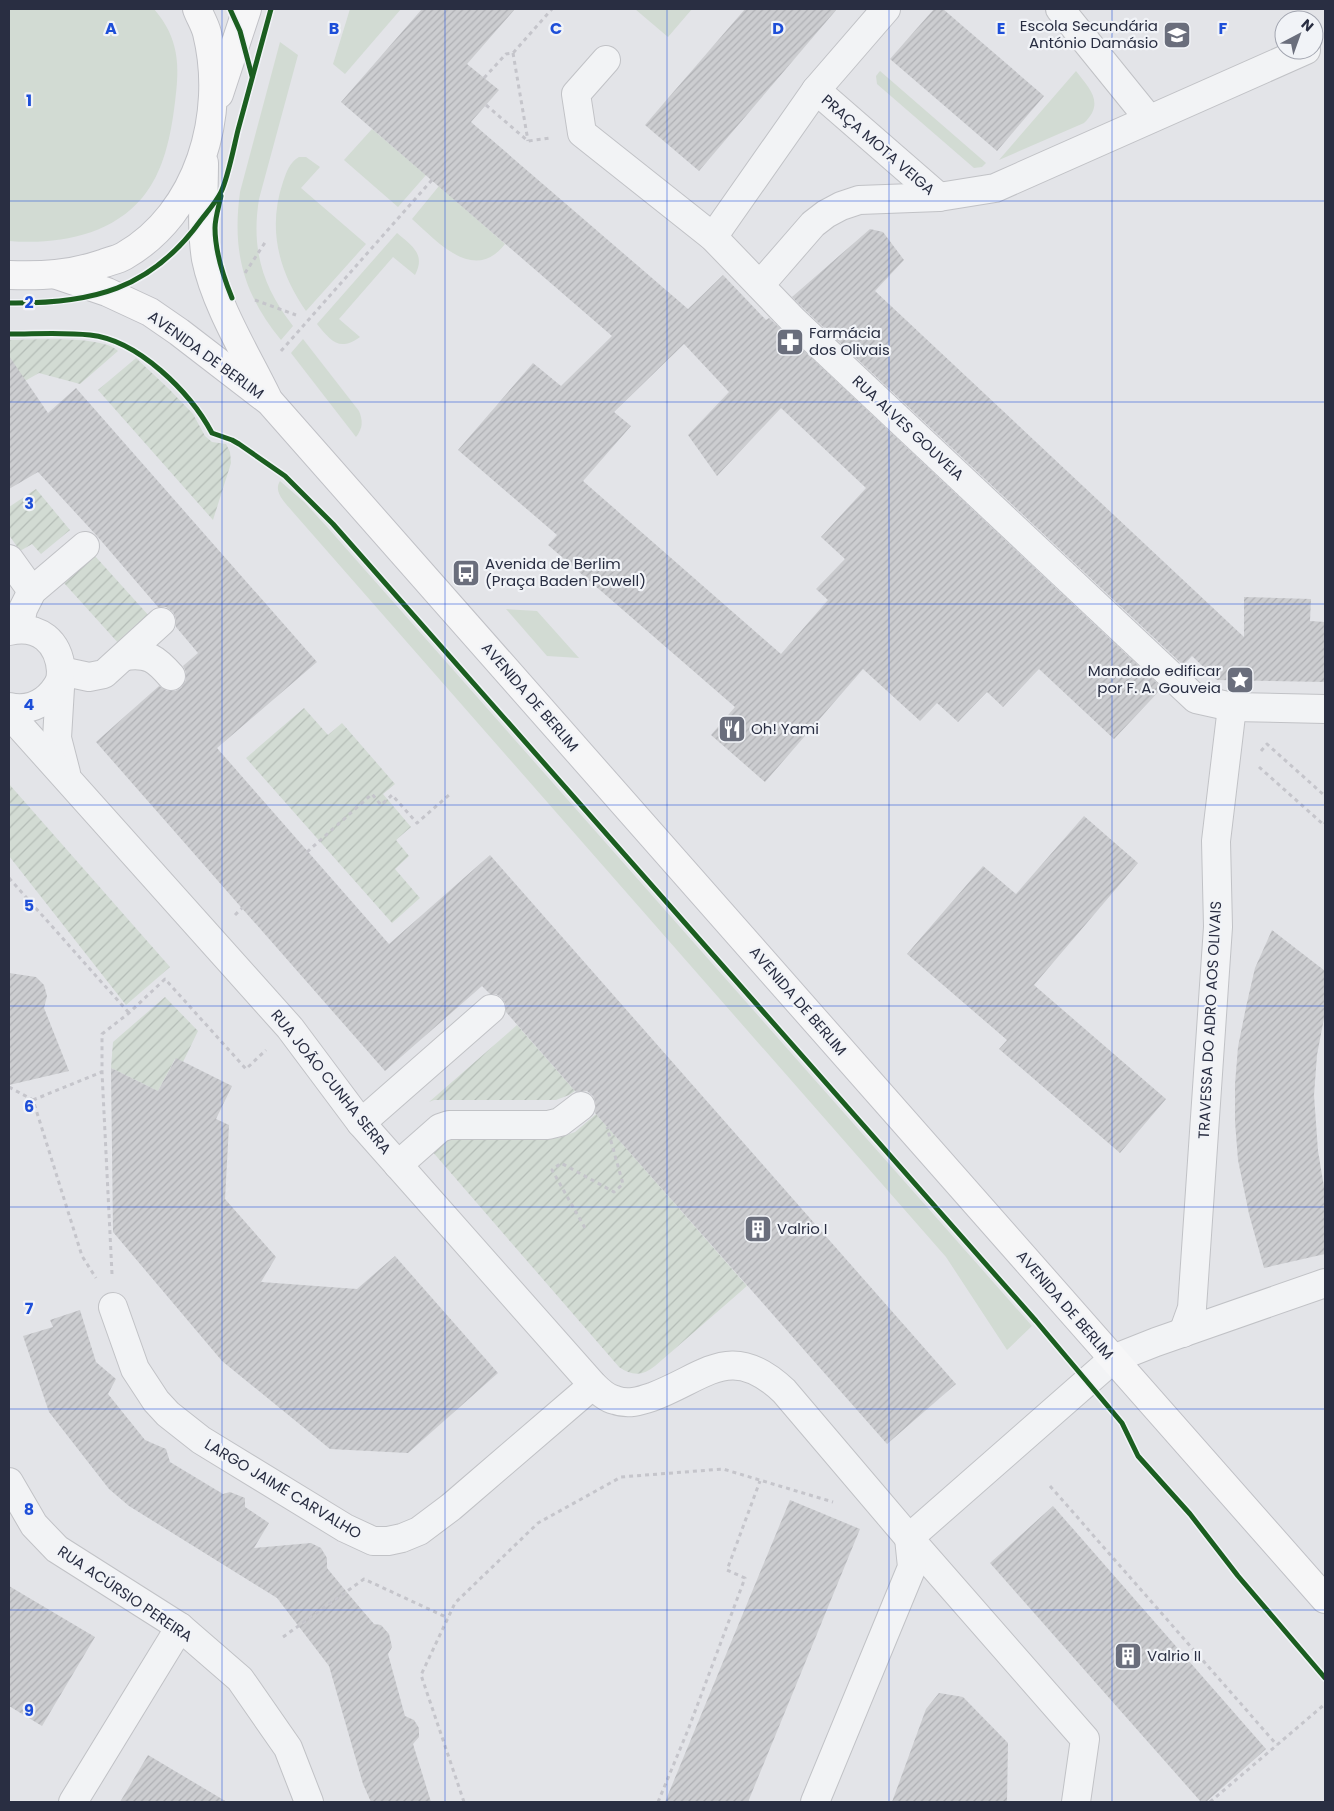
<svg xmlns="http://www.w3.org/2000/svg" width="1334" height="1811" font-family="Poppins,sans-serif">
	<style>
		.green { fill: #d2dbd3 }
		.garden { fill: url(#garden-furrows) }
		.building { fill: url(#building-hatch); fill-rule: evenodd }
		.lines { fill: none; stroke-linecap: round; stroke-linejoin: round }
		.minor-casing { stroke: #c1c2c6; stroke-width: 30 }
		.major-casing { stroke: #c0c1c6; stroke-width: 30 }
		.path { stroke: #c5c5cb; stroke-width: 3; stroke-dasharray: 4 4; stroke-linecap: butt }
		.minor { stroke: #f2f3f5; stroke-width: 28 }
		.major { stroke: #f6f6f7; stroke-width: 28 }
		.cycleway-casing { stroke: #f1f3f7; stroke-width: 8 }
		.cycleway { stroke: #1b5e20; stroke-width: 5 }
		.grid { fill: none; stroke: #1d4ed8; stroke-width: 1; stroke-opacity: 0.55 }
		.labels { text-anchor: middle; stroke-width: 4.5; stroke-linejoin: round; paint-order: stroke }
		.poi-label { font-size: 15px; fill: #292e42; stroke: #f1f3f7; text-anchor: start }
		.street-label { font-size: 15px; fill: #292e42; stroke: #f1f3f7 }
		.grid-label { font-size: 16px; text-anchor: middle; font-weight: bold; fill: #1d4ed8; stroke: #f1f3f7; stroke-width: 4.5; stroke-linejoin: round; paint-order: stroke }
	</style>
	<defs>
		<pattern id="garden-furrows" width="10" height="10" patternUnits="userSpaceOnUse" patternTransform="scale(1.25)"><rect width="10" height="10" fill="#d2dbd3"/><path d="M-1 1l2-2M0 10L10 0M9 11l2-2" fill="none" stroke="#b4bcb6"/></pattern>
		<pattern id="building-hatch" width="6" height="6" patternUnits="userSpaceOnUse" patternTransform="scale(1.25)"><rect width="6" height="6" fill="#cccdd0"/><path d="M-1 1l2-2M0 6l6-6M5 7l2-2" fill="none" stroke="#afb0b4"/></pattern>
	</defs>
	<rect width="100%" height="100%" fill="#e3e4e8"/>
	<g class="green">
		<path d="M9 9H154C179 38 180 65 175 102 171 135 164 172 142 198 110 236 56 245 9 241Z"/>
		<polygon points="350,9 401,9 345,74 333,64"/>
		<polygon points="635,9 692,9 668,37"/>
		<path d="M280 42 298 55 259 199C251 249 262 286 293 326L281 340C243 293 232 252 240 192Z"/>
		<polygon points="880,71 986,163 982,167 974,168 877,84 876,76"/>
		<path d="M1076 71C1090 89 1105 103 1084 123L999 160Z"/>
		<polygon points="372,129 426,175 398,207 344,160"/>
		<path d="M299 157H306L320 167 301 188 366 244 306 311C279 272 267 229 283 182 287 171 289 163 299 157Z"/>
		<path d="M439 186 505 244C474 284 438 242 412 219Z"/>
		<path d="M397 233C412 246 426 254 415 275L393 257 339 319 360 337C339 352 331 341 317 324Z"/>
		<path d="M303 339 359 411C363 421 363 428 356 437L291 353Z"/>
		<path d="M280 481 304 502 328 528 1032 1326 1007 1350 946 1257 292 511C285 502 273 492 280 481Z"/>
		<polygon points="506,609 537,611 579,658 547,656"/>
	</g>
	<g class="garden">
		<path d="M9 340C32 340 103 335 118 351L80 384 39 373 9 390Z"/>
		<polygon points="136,358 169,389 193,414 205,436 212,442 226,444 230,452 231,463 213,520 98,390"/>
		<polygon points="36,489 70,530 41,554 32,544 20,551 9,535 9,507"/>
		<polygon points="95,556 150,617 120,645 64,583"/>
		<polygon points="304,708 328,735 342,723 395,784 383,794 411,827 396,840 409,856 395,869 420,898 392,923 246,758"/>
		<polygon points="9,784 170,967 126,1005 9,856"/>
		<polygon points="165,997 198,1031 183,1062 175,1059 158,1091 111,1068 113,1042"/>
		<polygon points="517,1025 575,1091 569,1095 556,1100 434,1100 429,1102"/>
		<path d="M596 1114 747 1286 655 1366C643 1376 632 1376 619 1367L431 1150 452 1136 558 1138 575 1132Z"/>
	</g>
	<g class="building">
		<path d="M422 9H515L467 64 499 90 471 122 688 309 723 275 766 320 769 318 1162 688 1114 739 1039 669 1003 707 987 692 958 722 937 703 920 721 863 669 765 782 711 735 735 707 548 545 557 535 458 450 533 363 561 386 612 336 341 102ZM684 344 729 392 688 435 717 476 781 408 866 488 821 537 845 559 816 589 828 600 781 654 583 481 631 426 614 412Z"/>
		<polygon points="745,9 837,9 699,171 645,125"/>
		<polygon points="934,9 943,9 1044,96 997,151 890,59"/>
		<polygon points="870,229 883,232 904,260 875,291 1244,637 1244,597 1311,599 1310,621 1325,622 1325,682 1217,680 1192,656 1183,665 804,309 792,297"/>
		<polygon points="9,356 48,413 76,388 317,662 217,748 389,944 490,855 956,1384 887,1444 595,1113 596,1104 593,1096 587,1091 576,1092 506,1012 506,1005 502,998 496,994 490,994 482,986 385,1071 96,742 159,686 167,691 175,691 181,688 186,680 186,672 183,666 198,653 176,627 176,619 173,612 166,607 158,607 97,536 38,472 9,489"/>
		<polygon points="1084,816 1138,863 1034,985 1166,1099 1120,1153 999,1049 1007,1040 907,954 983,866 1016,894"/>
		<polygon points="1272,930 1325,971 1325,1013 1317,1055 1314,1095 1318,1151 1325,1193 1325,1254 1264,1268 1249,1214 1238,1160 1235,1122 1235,1084 1238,1047 1246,1007 1255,968"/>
		<polygon points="9,973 36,977 44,985 47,996 44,1008 69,1071 9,1085"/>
		<polygon points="176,1058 232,1086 216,1119 229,1125 225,1199 276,1257 261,1282 357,1289 395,1256 498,1373 408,1453 330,1449 222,1361 113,1232 111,1068 158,1091"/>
		<polygon points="80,1310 96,1362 116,1379 108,1394 145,1440 166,1449 170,1462 223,1494 230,1492 245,1498 245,1507 269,1523 254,1548 311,1543 321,1548 327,1558 327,1568 350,1596 374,1624 381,1625 389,1634 392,1647 388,1654 405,1716 414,1720 419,1728 419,1737 413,1744 431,1802 371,1802 363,1784 329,1666 277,1598 129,1506 109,1489 49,1412 23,1336 53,1327 50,1320"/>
		<polygon points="790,1500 860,1529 748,1802 665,1802"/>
		<polygon points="1053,1506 1266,1749 1206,1802 1201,1802 990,1563"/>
		<polygon points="9,1586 95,1637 42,1726 9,1706"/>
		<polygon points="939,1693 963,1697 1008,1743 1007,1802 892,1802 926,1709"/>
		<polygon points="148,1755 227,1802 120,1802"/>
	</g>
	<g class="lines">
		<g class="minor-casing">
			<g id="minor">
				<polyline points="1060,9 1149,119"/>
				<polyline points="606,60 576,94 582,133 713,237 793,320 1196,699 1232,707 1325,709"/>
				<polyline points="816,90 939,197"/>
				<polyline points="713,237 816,90 886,9"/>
				<polyline points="760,285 813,224 826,214 841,206 859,200 939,197 995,188 1306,50"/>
				<polyline points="9,559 32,591"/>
				<polyline points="19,629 23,609 32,591 85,546"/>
				<path d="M9 631C39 624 59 642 61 671L57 738 66 773"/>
				<path d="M125 656C149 653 156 659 171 676"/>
				<polyline points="61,671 89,677 104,674 161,622"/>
				<path d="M9 707C32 712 49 702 60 681"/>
				<path d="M9 714 290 1028 361 1123 593 1385C599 1391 606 1398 615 1400 628 1405 640 1401 652 1397 707 1376 731 1341 784 1391L909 1538 1085 1739 1076 1802"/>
				<polyline points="361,1123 491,1009"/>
				<polyline points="398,1165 440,1128 449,1125 548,1125 560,1122 581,1106"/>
				<polyline points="113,1307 135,1369 156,1401 168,1414 201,1440 345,1528 373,1541 388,1541 402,1538 419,1531 451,1507 593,1385"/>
				<polyline points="1183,1333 1192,1308 1218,927 1216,841 1232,707"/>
				<polyline points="9,1482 34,1525 57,1549 180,1627 240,1679 288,1748 309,1802"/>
				<polyline points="73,1802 180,1627"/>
				<polyline points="815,1802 912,1567 909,1538 1113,1359 1156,1342 1325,1283"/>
			</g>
		</g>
		<g class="major-casing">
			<g id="major">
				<polyline points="219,94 247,9"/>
				<path d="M204 163C204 195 201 228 206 259 215 304 247 356 267 397"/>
				<path d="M9 275C43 276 69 275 102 264 109 261 117 260 124 256 199 213 227 114 207 33 205 25 200 17 197 9"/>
				<polyline points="57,275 107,292 150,312 179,332 270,402 1325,1599"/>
			</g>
		</g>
		<g class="path">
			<polyline points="513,53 528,141"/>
			<polyline points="484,78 506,54 513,53 552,9"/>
			<polyline points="486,105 528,141 550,138"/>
			<polyline points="245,273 266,241"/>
			<polyline points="255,300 296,315"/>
			<polyline points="281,351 432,180"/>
			<polyline points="1261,751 1267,744 1325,796"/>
			<polyline points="1259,767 1324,825 1325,823"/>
			<polyline points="307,852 372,794 381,805 392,795 417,823 449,795"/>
			<polyline points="9,878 129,1013"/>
			<polyline points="235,915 242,908"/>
			<polyline points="9,1087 33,1100 82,1256 96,1278"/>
			<polyline points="33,1100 102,1072"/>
			<polyline points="585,1228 552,1170 561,1163 614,1192 623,1184 607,1127"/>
			<polyline points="112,1274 102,1072 102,1034 129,1013 165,979 246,1069 266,1050"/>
			<polyline points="1050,1486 1277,1745"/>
			<polyline points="283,1637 364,1579 448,1618"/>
			<polyline points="464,1802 421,1675 455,1603 538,1523 621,1477 723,1469 833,1502"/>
			<polyline points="658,1802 688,1730 745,1578 727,1570 760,1481"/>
			<polyline points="1210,1802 1325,1704"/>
		</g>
		<use href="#minor" class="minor"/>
		<use href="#major" class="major"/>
		<g class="cycleway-casing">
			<g id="cycleway">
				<polyline points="230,9 240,31 252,76"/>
				<path d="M221 196C219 206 215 218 215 228 215 252 223 276 232 298"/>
				<path d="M9 303C91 304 151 290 201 220 208 211 216 202 221 192 228 178 234 146 238 130 249 89 260 49 271 9"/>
				<path d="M9 334C35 334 64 332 90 335 138 340 190 392 212 433L232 440 239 444 285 476 333 524 1036 1321 1122 1423 1138 1456 1190 1514 1238 1576 1325 1678"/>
			</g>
		</g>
		<use href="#cycleway" class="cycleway"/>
	</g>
	<path class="grid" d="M222 9V1802M445 9V1802M667 9V1802M889 9V1802M1112 9V1802M9 201H1325M9 402H1325M9 604H1325M9 805H1325M9 1006H1325M9 1207H1325M9 1409H1325M9 1610H1325"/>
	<defs>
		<g id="school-square" transform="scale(1.4375)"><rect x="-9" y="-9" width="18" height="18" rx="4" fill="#6a6e7c" stroke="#f1f3f7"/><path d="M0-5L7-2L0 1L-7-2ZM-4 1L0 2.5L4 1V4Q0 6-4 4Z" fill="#fff"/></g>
		<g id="pharmacy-square" transform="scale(1.4375)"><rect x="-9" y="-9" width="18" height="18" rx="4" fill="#6a6e7c" stroke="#f1f3f7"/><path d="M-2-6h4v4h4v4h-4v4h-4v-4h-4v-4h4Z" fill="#fff"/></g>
		<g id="bus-square" transform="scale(1.4375)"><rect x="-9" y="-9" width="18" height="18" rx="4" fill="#6a6e7c" stroke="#f1f3f7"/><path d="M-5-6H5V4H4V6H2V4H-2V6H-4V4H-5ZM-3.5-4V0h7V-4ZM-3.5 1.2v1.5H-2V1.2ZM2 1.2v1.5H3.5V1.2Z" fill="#fff"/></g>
		<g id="sight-square" transform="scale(1.4375)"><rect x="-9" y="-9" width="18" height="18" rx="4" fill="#6a6e7c" stroke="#f1f3f7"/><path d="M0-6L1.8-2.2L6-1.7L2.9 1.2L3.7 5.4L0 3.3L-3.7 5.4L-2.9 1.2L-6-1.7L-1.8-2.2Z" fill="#fff"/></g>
		<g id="restaurant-square" transform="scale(1.4375)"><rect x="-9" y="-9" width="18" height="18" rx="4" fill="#6a6e7c" stroke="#f1f3f7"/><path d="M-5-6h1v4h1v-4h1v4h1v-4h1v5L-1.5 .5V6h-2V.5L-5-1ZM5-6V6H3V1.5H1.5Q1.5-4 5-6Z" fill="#fff"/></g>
		<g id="building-square" transform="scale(1.4375)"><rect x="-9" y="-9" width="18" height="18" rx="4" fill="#6a6e7c" stroke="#f1f3f7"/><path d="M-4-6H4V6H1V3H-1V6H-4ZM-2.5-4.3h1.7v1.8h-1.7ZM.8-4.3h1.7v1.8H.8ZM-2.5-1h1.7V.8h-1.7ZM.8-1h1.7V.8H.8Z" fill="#fff"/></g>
	</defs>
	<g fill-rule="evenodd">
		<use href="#school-square" x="1177" y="35"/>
		<use href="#pharmacy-square" x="790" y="342"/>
		<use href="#bus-square" x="466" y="573"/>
		<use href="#sight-square" x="1240" y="680"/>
		<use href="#restaurant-square" x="732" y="729"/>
		<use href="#building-square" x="758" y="1229"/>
		<use href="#building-square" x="1128" y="1656"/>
	</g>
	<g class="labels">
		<g class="poi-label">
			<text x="1158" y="31" text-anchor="end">Escola Secundária<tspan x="1158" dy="17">António Damásio</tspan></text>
			<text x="809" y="338">Farmácia<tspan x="809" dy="17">dos Olivais</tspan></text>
			<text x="485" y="569">Avenida de Berlim<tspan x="485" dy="17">(Praça Baden Powell)</tspan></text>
			<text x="1221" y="676" text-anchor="end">Mandado edificar<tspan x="1221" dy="17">por F. A. Gouveia</tspan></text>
			<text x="751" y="734">Oh! Yami</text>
			<text x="777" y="1234">Valrio I</text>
			<text x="1147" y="1661">Valrio II</text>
		</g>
		<g class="street-label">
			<text transform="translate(878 145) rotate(41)" y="5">PRAÇA MOTA VEIGA</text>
			<text transform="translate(206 355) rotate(36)" y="5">AVENIDA DE BERLIM</text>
			<text transform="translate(908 428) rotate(43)" y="5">RUA ALVES GOUVEIA</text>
			<text transform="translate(530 697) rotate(49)" y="5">AVENIDA DE BERLIM</text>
			<text transform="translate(798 1001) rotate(49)" y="5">AVENIDA DE BERLIM</text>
			<text transform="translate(1210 1020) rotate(-87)" y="5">TRAVESSA DO ADRO AOS OLIVAIS</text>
			<text transform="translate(331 1082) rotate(51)" y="5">RUA JOÃO CUNHA SERRA</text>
			<text transform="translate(1065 1305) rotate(49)" y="5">AVENIDA DE BERLIM</text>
			<text transform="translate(283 1489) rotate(31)" y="5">LARGO JAIME CARVALHO</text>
			<text transform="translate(125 1594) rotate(34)" y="5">RUA ACÚRSIO PEREIRA</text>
		</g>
	</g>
	<g class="grid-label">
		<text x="111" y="34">A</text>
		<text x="334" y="34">B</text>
		<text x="556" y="34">C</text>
		<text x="778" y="34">D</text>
		<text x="1001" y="34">E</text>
		<text x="1223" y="34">F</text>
		<text x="29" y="106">1</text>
		<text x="29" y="308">2</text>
		<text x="29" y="509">3</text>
		<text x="29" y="710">4</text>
		<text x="29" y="911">5</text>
		<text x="29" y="1112">6</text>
		<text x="29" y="1314">7</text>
		<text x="29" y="1515">8</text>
		<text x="29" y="1716">9</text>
	</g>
	<rect width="1334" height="1811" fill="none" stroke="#292e42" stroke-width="20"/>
	<g transform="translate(1299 35) rotate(41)"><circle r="24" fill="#f1f3f7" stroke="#a1a4af"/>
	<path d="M0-4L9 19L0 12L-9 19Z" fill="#6a6e7c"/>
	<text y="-8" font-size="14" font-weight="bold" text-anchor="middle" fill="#292e42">N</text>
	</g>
</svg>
